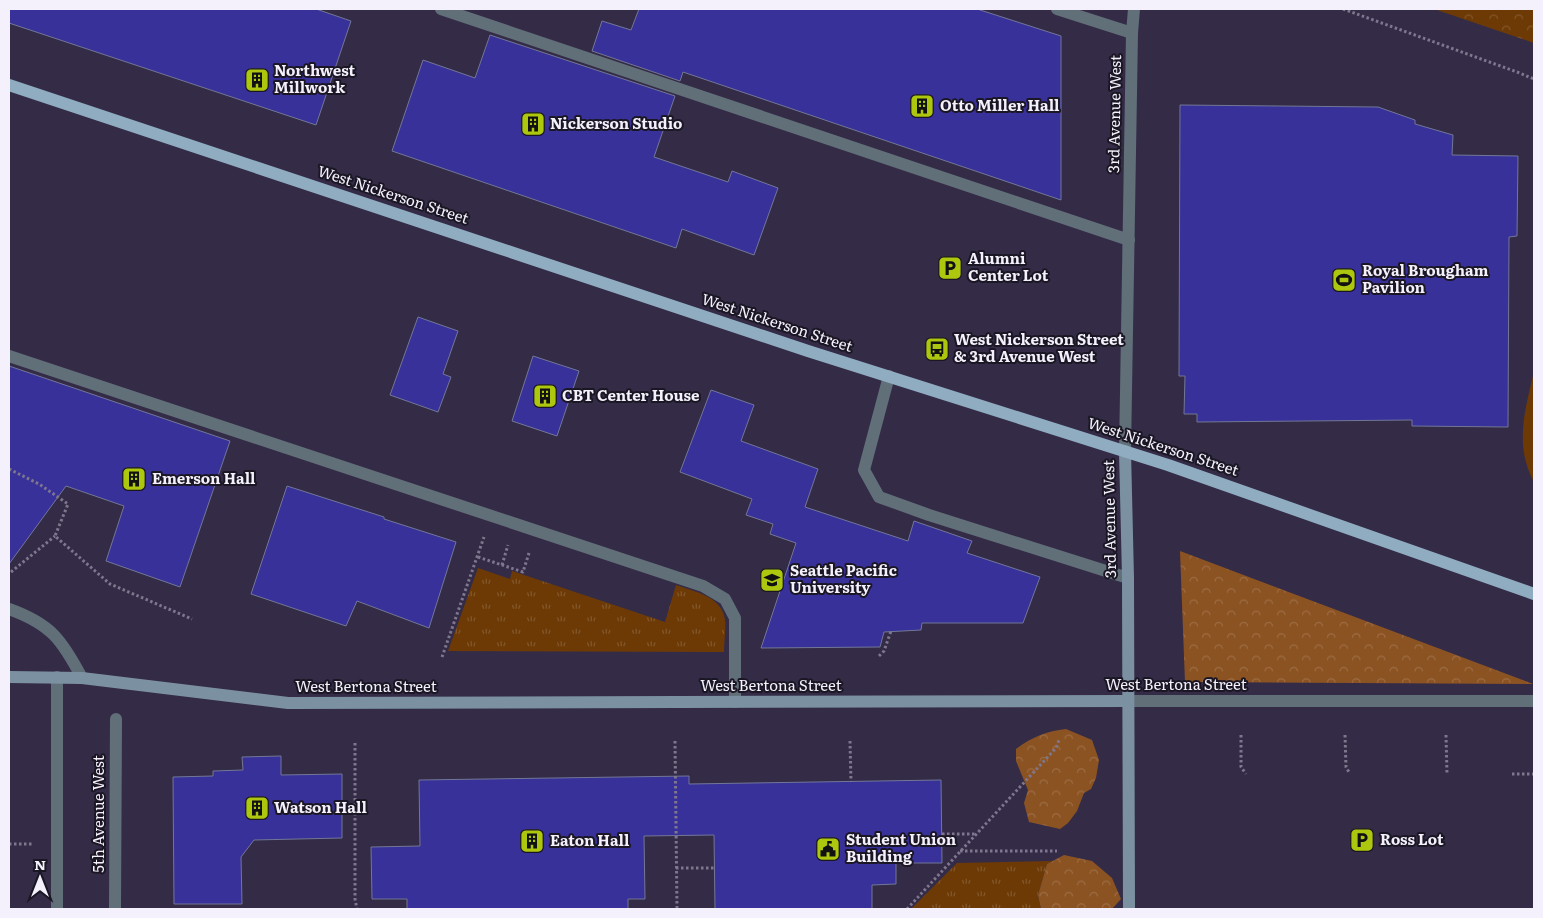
<svg xmlns="http://www.w3.org/2000/svg" width="1543" height="918" font-family="Literata,serif">
	<style>
		.grass { fill: url(#grass-tufts) }
		.forest { fill: url(#forest-crowns) }
		.park { fill: url(#park-crowns) }
		.garden { fill: #6d3a05 }
		.building { fill: #38319a; stroke: #727797 }
		.lines { fill: none; stroke-linecap: round; stroke-linejoin: round }
		.path { stroke: #7e778d; stroke-width: 3; stroke-dasharray: 2.5 2.5; stroke-linecap: butt }
		.lane { stroke: #616f79; stroke-width: 12 }
		.street { stroke: #616f79; stroke-width: 12 }
		.secondary { stroke: #7b91a1; stroke-width: 12 }
		.primary { stroke: #8facc0; stroke-width: 12 }
		.labels { text-anchor: middle; stroke-width: 4; stroke-linejoin: round; paint-order: stroke }
		.poi-label { font-size: 15px; font-weight: bold; fill: #f4f1fc; stroke: #1a1623; text-anchor: start }
		.street-label { font-size: 15px; fill: #f4f1fc; stroke: #1a1623 }
	</style>
	<defs>
		<pattern id="grass-tufts" width="24" height="20" patternUnits="userSpaceOnUse" patternTransform="scale(1.25)"><rect width="24" height="20" fill="#6d3a05"/><path d="M3 7l-1-3M5 7V3M7 7l1-3M15 17l-1-3M17 17v-4M19 17l1-3" fill="none" stroke="#82572a"/></pattern>
		<pattern id="forest-crowns" width="20" height="18" patternUnits="userSpaceOnUse" patternTransform="scale(1.25)"><rect width="20" height="18" fill="#8c5322"/><path d="M2 6a3 3 0 1 1 6 0M12 15a3 3 0 1 1 6 0" fill="none" stroke="#9d6c43"/></pattern>
		<pattern id="park-crowns" width="20" height="18" patternUnits="userSpaceOnUse" patternTransform="scale(1.25)"><rect width="20" height="18" fill="#6d3a05"/><path d="M2 6a3 3 0 1 1 6 0M12 15a3 3 0 1 1 6 0" fill="none" stroke="#82572a"/></pattern>
	</defs>
	<rect width="100%" height="100%" fill="#342b47"/>
	<g class="grass">
		<path d="M478 568 510 579 512 571 665 622 676 585C695 592 722 596 725 620 726 630 724 642 724 652L448 651Z"/>
		<polygon points="1052,861 1047,864 1038,895 1041,909 911,909 957,863"/>
	</g>
	<g class="forest">
		<polygon points="1180,551 1533,684 1185,682"/>
		<path d="M1066 729 1092 740 1099 760 1096 778 1091 789 1084 793 1077 811 1068 823 1060 829 1029 822 1024 803 1028 790 1016 761V749C1032 737 1047 731 1066 729Z"/>
		<polygon points="1064,855 1092,861 1112,878 1121,899 1112,909 1041,909 1038,895 1047,864"/>
	</g>
	<polygon class="park" points="1434,9 1534,9 1534,43"/>
	<path class="garden" d="M1534 372V482C1514 446 1525 409 1534 372Z"/>
	<g class="building">
		<polygon points="9,9 316,9 351,21 316,125 9,23"/>
		<polygon points="639,9 977,9 1061,36 1061,200 683,72 680,81 592,51 602,21 631,30"/>
		<polygon points="490,35 675,96 654,157 728,182 732,171 778,188 754,255 682,229 676,248 392,151 423,60 475,78"/>
		<polygon points="1180,105 1378,107 1415,120 1415,124 1453,135 1452,155 1518,156 1517,236 1509,237 1508,427 1412,426 1412,420 1197,422 1197,414 1184,414 1185,376 1179,376"/>
		<polygon points="418,317 458,331 443,374 451,377 438,412 390,395"/>
		<polygon points="533,356 579,371 557,436 512,421"/>
		<polygon points="9,366 230,441 180,587 106,561 124,506 66,486 9,564"/>
		<polygon points="711,390 754,405 741,441 818,469 805,507 908,541 914,521 972,541 967,553 1040,577 1023,623 922,623 921,630 884,632 880,647 761,648 796,543 770,534 773,524 746,515 752,499 680,472"/>
		<polygon points="287,486 384,517 384,519 456,542 429,628 357,601 346,626 251,594"/>
		<polygon points="281,756 281,775 342,774 342,838 254,840 241,857 242,904 174,904 173,777 213,776 213,771 243,770 242,757"/>
		<polygon points="689,776 689,784 941,780 942,863 896,863 896,884 872,885 872,909 715,909 714,835 644,836 645,899 628,899 628,909 407,909 407,899 372,899 371,847 420,846 419,780"/>
	</g>
	<g class="lines">
		<g class="path">
			<polyline points="1343,9 1517,72 1534,79"/>
			<polyline points="9,469 39,484 68,504 55,536 110,584 192,619"/>
			<polyline points="478,557 523,572 529,553"/>
			<polyline points="502,565 508,545"/>
			<polyline points="11,572 55,536"/>
			<polyline points="879,656 884,651 891,631"/>
			<polyline points="442,657 484,537"/>
			<polyline points="1241,735 1241,767 1246,774"/>
			<polyline points="1345,735 1346,767 1350,774"/>
			<polyline points="1446,735 1447,774"/>
			<polyline points="675,741 677,909"/>
			<polyline points="850,741 851,782"/>
			<polyline points="355,743 355,899 357,909"/>
			<polyline points="1512,774 1534,774"/>
			<polyline points="942,834 975,834"/>
			<polyline points="9,844 33,844"/>
			<polyline points="960,851 1057,851"/>
			<polyline points="676,868 714,868"/>
			<polyline points="907,909 1056,748 1059,740"/>
		</g>
		<g class="lane">
			<polyline points="441,9 1129,240"/>
			<polyline points="1057,9 1132,33"/>
			<polyline points="9,356 703,586 725,599 735,618 735,702"/>
			<polyline points="889,376 864,470 879,497 929,515 1128,578"/>
		</g>
		<g class="street">
			<polyline points="1125,451 1132,33 1134,9"/>
			<path d="M9 609C51 624 62 640 82 678"/>
			<polyline points="1128,701 1534,701"/>
			<polyline points="57,909 57,677"/>
			<polyline points="115,909 116,719"/>
		</g>
		<g class="secondary">
			<polyline points="1125,451 1128,578 1129,909"/>
			<polyline points="9,677 82,678 288,703 1128,701"/>
		</g>
		<polyline class="primary" points="9,85 808,351 1168,465 1534,594"/>
	</g>
	<defs>
		<g id="building-square" transform="scale(1.25)"><rect x="-9" y="-9" width="18" height="18" rx="4" fill="#adc60e" stroke="#1a1623"/><path d="M-4-6H4V6H1V3H-1V6H-4ZM-2.5-4.3h1.7v1.8h-1.7ZM.8-4.3h1.7v1.8H.8ZM-2.5-1h1.7V.8h-1.7ZM.8-1h1.7V.8H.8Z" fill="#111"/></g>
		<g id="parking-square" transform="scale(1.25)"><rect x="-9" y="-9" width="18" height="18" rx="4" fill="#adc60e" stroke="#1a1623"/><path d="M-3.5-5.5H1a3.5 3.5 0 0 1 0 7H-1V5.5H-3.5ZM-1-3.4V-.6H.8a1.4 1.4 0 0 0 0-2.8Z" fill="#111"/></g>
		<g id="stadium-square" transform="scale(1.25)"><rect x="-9" y="-9" width="18" height="18" rx="4" fill="#adc60e" stroke="#1a1623"/><path d="M0-5a6.5 5 0 1 0 0 10a6.5 5 0 1 0 0-10ZM-3.5-1.8h7v3.6h-7Z" fill="#111"/></g>
		<g id="bus-square" transform="scale(1.25)"><rect x="-9" y="-9" width="18" height="18" rx="4" fill="#adc60e" stroke="#1a1623"/><path d="M-5-6H5V4H4V6H2V4H-2V6H-4V4H-5ZM-3.5-4V0h7V-4ZM-3.5 1.2v1.5H-2V1.2ZM2 1.2v1.5H3.5V1.2Z" fill="#111"/></g>
		<g id="university-square" transform="scale(1.25)"><rect x="-9" y="-9" width="18" height="18" rx="4" fill="#adc60e" stroke="#1a1623"/><path d="M0-5L7-2L0 1L-7-2ZM-4 1L0 2.5L4 1V4Q0 6-4 4Z" fill="#111"/></g>
		<g id="civic-square" transform="scale(1.25)"><rect x="-9" y="-9" width="18" height="18" rx="4" fill="#adc60e" stroke="#1a1623"/><path d="M-.6-6.5H3V-4.5H.6V-3L4-1V1h2V6H-6V1h2V-1L-.6-3ZM-1.2 2.5V6h2.4V2.5Z" fill="#111"/></g>
	</defs>
	<g fill-rule="evenodd">
		<use href="#building-square" x="257" y="80"/>
		<use href="#building-square" x="922" y="106"/>
		<use href="#building-square" x="533" y="124"/>
		<use href="#parking-square" x="950" y="268"/>
		<use href="#stadium-square" x="1344" y="280"/>
		<use href="#bus-square" x="937" y="349"/>
		<use href="#building-square" x="545" y="396"/>
		<use href="#building-square" x="134" y="479"/>
		<use href="#university-square" x="772" y="580"/>
		<use href="#building-square" x="257" y="808"/>
		<use href="#parking-square" x="1362" y="840"/>
		<use href="#building-square" x="532" y="841"/>
		<use href="#civic-square" x="828" y="849"/>
	</g>
	<g class="labels">
		<g class="poi-label">
			<text x="274" y="76">Northwest<tspan x="274" dy="17">Millwork</tspan></text>
			<text x="940" y="111">Otto Miller Hall</text>
			<text x="550" y="129">Nickerson Studio</text>
			<text x="968" y="264">Alumni<tspan x="968" dy="17">Center Lot</tspan></text>
			<text x="1362" y="276">Royal Brougham<tspan x="1362" dy="17">Pavilion</tspan></text>
			<text x="954" y="345">West Nickerson Street<tspan x="954" dy="17">&amp; 3rd Avenue West</tspan></text>
			<text x="562" y="401">CBT Center House</text>
			<text x="152" y="484">Emerson Hall</text>
			<text x="790" y="576">Seattle Pacific<tspan x="790" dy="17">University</tspan></text>
			<text x="274" y="813">Watson Hall</text>
			<text x="846" y="845">Student Union<tspan x="846" dy="17">Building</tspan></text>
			<text x="1380" y="845">Ross Lot</text>
			<text x="550" y="846">Eaton Hall</text>
		</g>
		<g class="street-label">
			<text transform="translate(1115 114) rotate(-89)" y="5">3rd Avenue West</text>
			<text transform="translate(393 195) rotate(18)" y="5">West Nickerson Street</text>
			<text transform="translate(777 323) rotate(18)" y="5">West Nickerson Street</text>
			<text transform="translate(1163 447) rotate(18)" y="5">West Nickerson Street</text>
			<text transform="translate(1110 519) rotate(-91)" y="5">3rd Avenue West</text>
			<text x="1176" y="690">West Bertona Street</text>
			<text x="771" y="691">West Bertona Street</text>
			<text x="366" y="692">West Bertona Street</text>
			<text transform="translate(99 814) rotate(-90)" y="5">5th Avenue West</text>
		</g>
	</g>
	<rect width="1543" height="918" fill="none" stroke="#f4f1fc" stroke-width="20"/>
	<g transform="translate(40 878)" stroke="#1a1623" stroke-width="4" paint-order="stroke">
	<path d="M0-4L9 19L0 12L-9 19Z" fill="#f4f1fc"/>
	<text y="-8" font-size="14" font-weight="bold" text-anchor="middle" fill="#f4f1fc">N</text>
	</g>
</svg>
